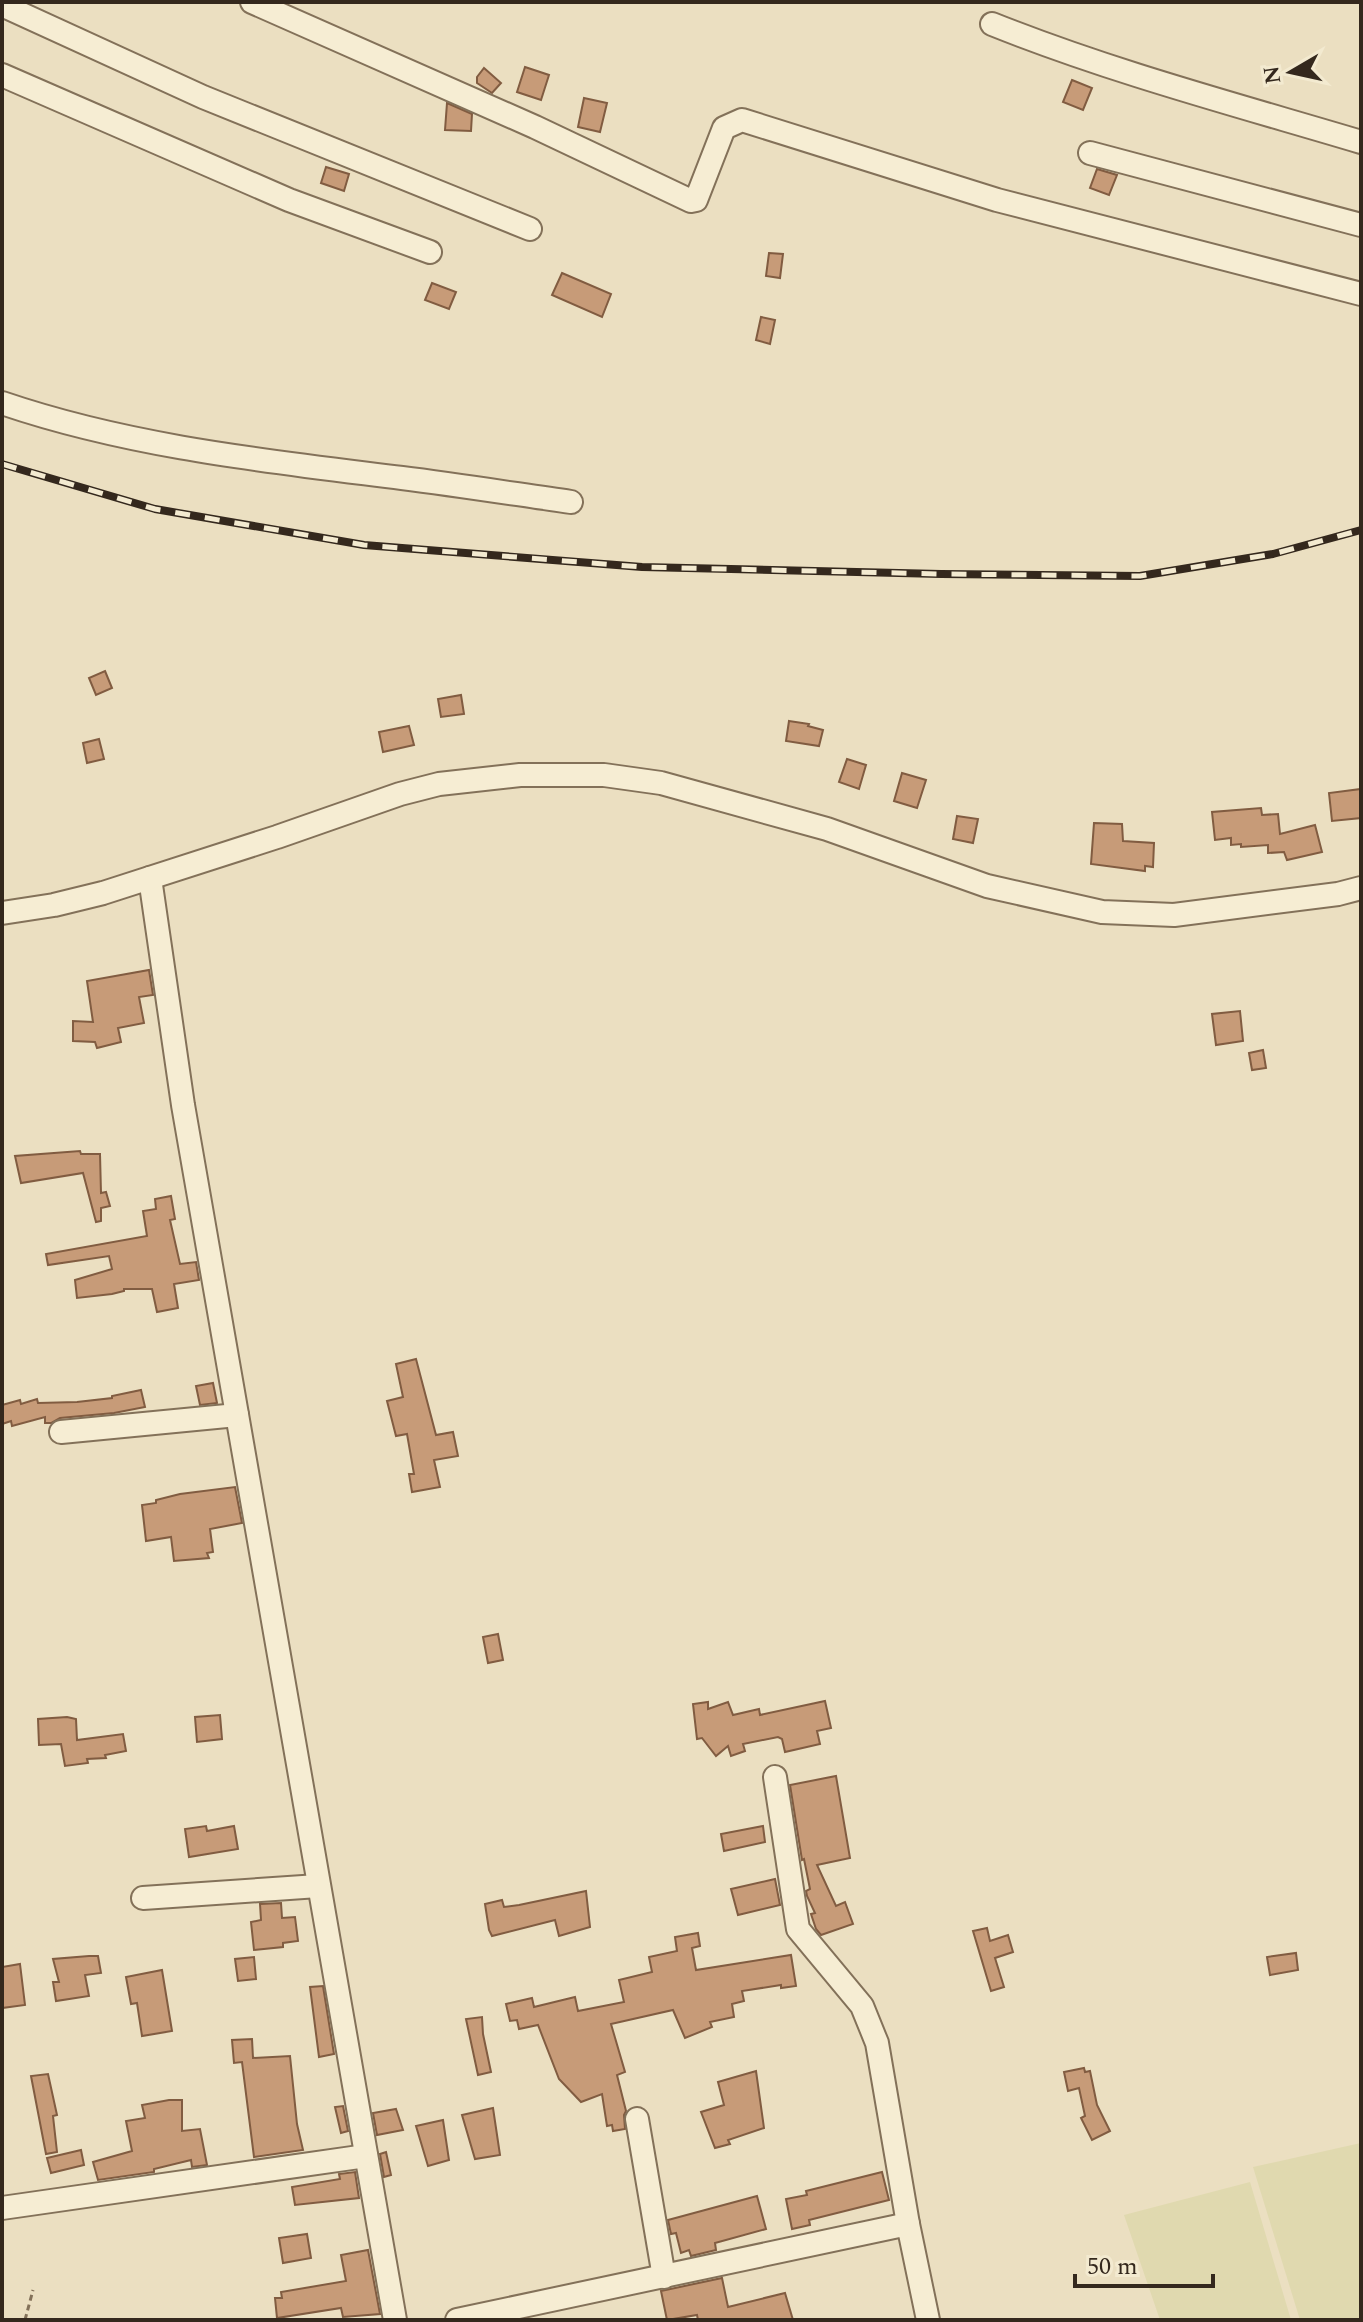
<svg xmlns="http://www.w3.org/2000/svg" width="1363" height="2322" font-family="Spectral,serif">
	<style>
		.farmland { fill: #e0d9af }
		.building { fill: #c79b78; stroke: #815c41; stroke-width: 2 }
		.lines { fill: none; stroke-linecap: round; stroke-linejoin: round }
		.minor-casing { stroke: #837159; stroke-width: 26 }
		.path { stroke: #837159; stroke-width: 3; stroke-dasharray: 6 4; stroke-linecap: butt }
		.minor { stroke: #f6edd3; stroke-width: 22 }
		.rail-casing { stroke: #34281d; stroke-width: 8 }
		.rail { stroke: #f3ead0; stroke-width: 5; stroke-dasharray: 15; stroke-linecap: butt }
	</style>
	<rect width="100%" height="100%" fill="#ebdfc1"/>
	<g class="farmland">
		<polygon points="1361,2143 1361,2320 1300,2320 1253,2167"/>
		<polygon points="1250,2182 1291,2320 1160,2320 1124,2215"/>
	</g>
	<g class="building">
		<polygon points="525,67 549,75 541,100 517,92"/>
		<polygon points="484,68 501,83 492,93 477,83 477,77"/>
		<polygon points="1072,80 1092,88 1083,110 1063,102"/>
		<polygon points="584,98 607,103 600,132 578,127"/>
		<polygon points="447,103 472,114 471,131 445,130"/>
		<polygon points="326,167 349,174 344,191 321,183"/>
		<polygon points="1097,169 1117,175 1109,195 1090,188"/>
		<polygon points="769,253 783,254 780,278 766,276"/>
		<polygon points="562,273 611,294 602,317 552,295"/>
		<polygon points="432,283 456,292 449,309 425,300"/>
		<polygon points="761,317 775,320 770,344 756,340"/>
		<polygon points="105,671 112,688 96,695 89,678"/>
		<polygon points="461,695 464,714 441,717 438,699"/>
		<polygon points="789,721 809,724 808,726 823,730 819,746 786,741"/>
		<polygon points="409,726 414,745 383,752 379,732"/>
		<polygon points="99,739 104,759 87,763 83,743"/>
		<polygon points="847,759 866,765 859,789 839,782"/>
		<polygon points="902,773 926,780 917,808 894,801"/>
		<polygon points="1361,789 1361,818 1332,821 1329,793"/>
		<polygon points="1261,808 1262,815 1278,814 1280,834 1315,825 1322,852 1287,860 1284,852 1268,853 1268,845 1241,847 1241,844 1231,845 1231,838 1215,840 1212,812"/>
		<polygon points="957,816 978,819 973,843 953,839"/>
		<polygon points="1094,823 1122,824 1123,841 1154,843 1153,867 1145,866 1145,871 1091,864"/>
		<polygon points="149,970 153,995 139,997 144,1023 118,1028 121,1042 97,1048 95,1042 73,1041 73,1021 93,1022 87,981"/>
		<polygon points="1240,1011 1243,1041 1216,1045 1212,1014"/>
		<polygon points="1263,1050 1266,1068 1252,1070 1249,1053"/>
		<polygon points="80,1151 81,1154 100,1154 101,1193 106,1192 110,1206 101,1208 101,1221 96,1222 83,1173 21,1183 15,1156"/>
		<polygon points="171,1196 175,1219 170,1220 180,1264 196,1262 199,1280 174,1284 178,1308 157,1312 152,1289 124,1289 124,1291 112,1294 77,1298 75,1280 112,1269 109,1256 48,1265 46,1254 147,1236 143,1211 156,1209 155,1199"/>
		<polygon points="416,1359 436,1435 453,1432 458,1456 434,1460 440,1487 412,1492 409,1474 414,1474 407,1434 396,1436 387,1401 403,1397 396,1364"/>
		<polygon points="213,1383 217,1403 200,1405 196,1386"/>
		<polygon points="141,1390 145,1407 114,1413 60,1418 51,1423 45,1423 45,1417 12,1426 11,1421 2,1424 2,1405 20,1400 21,1404 37,1399 38,1403 77,1402 112,1398 112,1396"/>
		<polygon points="235,1487 242,1523 210,1529 213,1552 207,1553 209,1558 174,1561 171,1537 146,1541 142,1505 156,1503 156,1500 180,1494"/>
		<polygon points="498,1634 503,1660 488,1663 483,1637"/>
		<polygon points="825,1701 831,1728 817,1731 820,1744 785,1752 782,1739 778,1737 743,1744 745,1751 731,1756 728,1746 716,1756 702,1738 697,1739 693,1704 708,1702 708,1709 728,1702 733,1715 759,1709 760,1715"/>
		<polygon points="220,1715 222,1739 197,1742 195,1717"/>
		<polygon points="67,1717 76,1719 77,1740 123,1734 126,1751 105,1755 106,1758 87,1759 88,1763 65,1766 61,1744 39,1745 38,1719"/>
		<polygon points="836,1776 850,1858 817,1865 836,1906 845,1902 853,1924 821,1935 816,1929 811,1914 815,1913 807,1896 806,1891 810,1889 804,1859 802,1860 790,1785"/>
		<polygon points="206,1826 207,1831 234,1826 238,1849 189,1857 185,1829"/>
		<polygon points="763,1826 765,1842 724,1851 721,1834"/>
		<polygon points="775,1879 780,1905 738,1915 731,1889"/>
		<polygon points="586,1891 590,1927 559,1936 555,1920 492,1936 489,1930 485,1904 502,1900 504,1907 519,1905"/>
		<polygon points="281,1903 282,1918 295,1917 298,1941 283,1943 283,1947 254,1950 251,1922 261,1920 260,1904"/>
		<polygon points="987,1928 990,1941 1008,1935 1013,1952 995,1958 1004,1987 991,1991 973,1931"/>
		<polygon points="698,1933 700,1946 692,1948 696,1970 791,1955 796,1986 781,1988 781,1985 742,1991 744,2001 732,2004 734,2017 710,2022 712,2027 685,2038 673,2010 611,2024 625,2072 617,2075 626,2111 624,2115 625,2129 613,2131 612,2125 607,2126 602,2094 581,2102 559,2079 538,2025 519,2029 517,2020 510,2021 506,2004 532,1998 534,2007 575,1997 578,2011 624,2002 619,1980 652,1972 649,1957 677,1951 675,1937"/>
		<polygon points="1296,1953 1298,1970 1270,1975 1267,1957"/>
		<polygon points="89,1956 98,1956 101,1973 85,1975 89,1996 56,2001 53,1982 59,1982 53,1959"/>
		<polygon points="254,1957 256,1979 238,1981 235,1959"/>
		<polygon points="20,1964 25,2005 2,2008 2,1967"/>
		<polygon points="162,1970 172,2031 142,2036 137,2003 131,2004 126,1977"/>
		<polygon points="323,1986 334,2054 319,2057 310,1987"/>
		<polygon points="482,2017 483,2034 491,2072 478,2075 466,2019"/>
		<polygon points="252,2039 253,2058 290,2056 297,2124 303,2150 254,2157 242,2062 234,2063 232,2040"/>
		<polygon points="1084,2068 1085,2072 1090,2071 1097,2105 1110,2131 1092,2140 1081,2118 1085,2116 1079,2088 1068,2091 1064,2072"/>
		<polygon points="756,2071 764,2128 728,2140 730,2144 715,2148 701,2112 724,2105 718,2082"/>
		<polygon points="48,2074 57,2115 53,2116 57,2152 46,2154 31,2076"/>
		<polygon points="169,2100 182,2100 182,2131 200,2129 207,2165 192,2167 191,2160 154,2169 154,2172 98,2180 93,2162 132,2151 126,2121 145,2118 142,2105"/>
		<polygon points="343,2106 348,2131 341,2133 335,2107"/>
		<polygon points="493,2108 500,2155 475,2159 462,2115"/>
		<polygon points="396,2109 403,2130 377,2135 373,2113"/>
		<polygon points="443,2120 449,2160 428,2166 416,2126"/>
		<polygon points="81,2150 84,2165 51,2173 47,2158"/>
		<polygon points="386,2152 391,2175 384,2177 380,2154"/>
		<polygon points="355,2172 359,2198 295,2205 292,2187 340,2179 339,2174"/>
		<polygon points="882,2172 889,2200 809,2220 810,2225 792,2229 786,2199 807,2195 806,2191"/>
		<polygon points="757,2196 766,2229 715,2243 716,2250 691,2256 689,2250 681,2253 676,2233 671,2234 668,2220"/>
		<polygon points="307,2234 311,2258 283,2263 279,2238"/>
		<polygon points="368,2250 380,2314 343,2317 341,2308 277,2318 275,2298 282,2298 281,2292 346,2281 341,2255"/>
		<polygon points="722,2278 728,2307 785,2293 793,2320 698,2320 697,2315 667,2320 661,2291"/>
	</g>
	<g class="lines">
		<g class="minor-casing">
			<g id="minor">
				<polyline points="252,2 535,127 691,201 696,200 724,128 742,120 997,200 1361,294"/>
				<polyline points="2,5 203,97 530,229"/>
				<path d="M992 24C1112 72 1237 105 1361 142"/>
				<polyline points="2,75 289,200 430,252"/>
				<polyline points="1090,153 1361,225"/>
				<path d="M2 403C131 447 267 461 402 478 458 485 515 494 571 502"/>
				<polyline points="150,878 183,1105 395,2320"/>
				<polyline points="2,913 54,905 103,893 277,837 400,794 439,784 520,775 604,775 661,783 827,829 987,886 1102,912 1174,915 1338,894 1361,888"/>
				<polyline points="61,1432 237,1415"/>
				<polyline points="775,1777 798,1929 862,2006 877,2043 908,2224"/>
				<polyline points="143,1898 318,1886"/>
				<polyline points="637,2119 664,2277"/>
				<polyline points="2,2208 366,2156"/>
				<polyline points="457,2320 908,2224 928,2320"/>
			</g>
		</g>
		<polyline class="path" points="25,2320 33,2290"/>
		<use href="#minor" class="minor"/>
		<g class="rail-casing">
			<polyline id="rail" points="2,464 155,509 364,545 642,567 941,574 1140,576 1273,554 1361,530"/>
		</g>
		<use href="#rail" class="rail"/>
	</g>
	<rect width="1363" height="2322" fill="none" stroke="#34281d" stroke-width="8"/>
	<g transform="translate(1291 72) rotate(261)" stroke="#f3ead0" stroke-width="6" paint-order="stroke">
	<path d="M0-6L14 30L0 20L-14 30Z" fill="#34281d"/>
	<text y="-12" font-size="22" font-weight="bold" text-anchor="middle" fill="#34281d">N</text>
	</g>
	<path d="M1075 2274v12h138v-12" fill="none" stroke="#34281d" stroke-width="4"/>
	<text x="1087" y="2274" font-size="24" fill="#34281d" stroke="#f3ead0" stroke-width="6" paint-order="stroke">50 m</text>
</svg>
